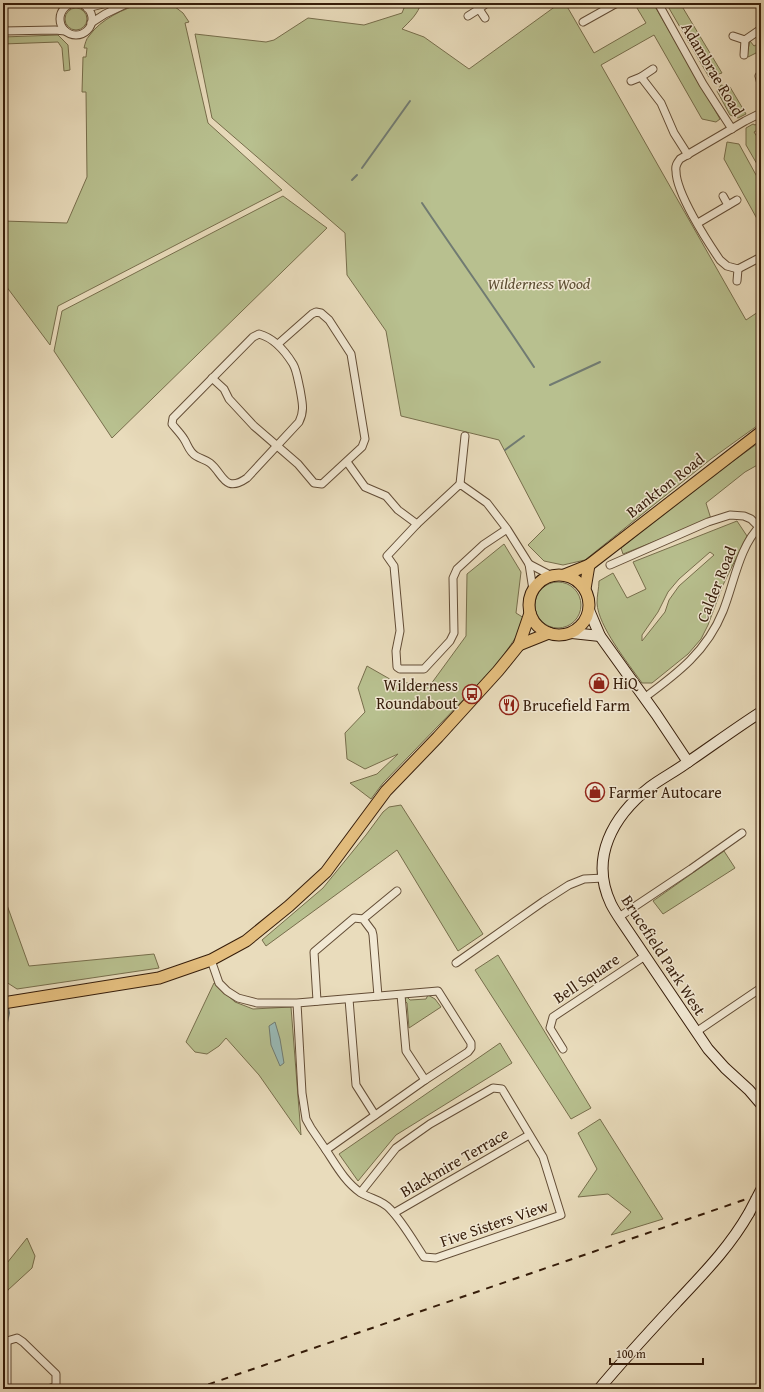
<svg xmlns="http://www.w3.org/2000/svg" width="764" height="1392" font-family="'Gentium Book Plus',serif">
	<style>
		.green { fill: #b8c08f; stroke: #776e4c; fill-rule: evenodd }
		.water { fill: #99bab7; stroke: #717b72 }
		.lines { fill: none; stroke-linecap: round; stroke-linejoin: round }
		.stream { stroke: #717b72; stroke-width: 2 }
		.street-casing { stroke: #634d36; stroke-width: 9 }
		.secondary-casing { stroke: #361d0a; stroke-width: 12 }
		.primary-casing { stroke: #361d0a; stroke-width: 13 }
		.street { stroke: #f1e8d3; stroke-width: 7 }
		.secondary { stroke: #f1e8d3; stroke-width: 10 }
		.primary { stroke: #e4be7e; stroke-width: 11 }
		.rail { stroke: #361d0a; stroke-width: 2; stroke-dasharray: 7 7; stroke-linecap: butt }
		.secondary-bridge-casing { stroke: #361d0a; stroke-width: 12; stroke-linecap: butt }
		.secondary-bridge { stroke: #f1e8d3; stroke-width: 10 }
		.labels { text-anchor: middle; stroke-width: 3; stroke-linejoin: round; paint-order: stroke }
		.street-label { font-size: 16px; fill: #361d0a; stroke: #f1e8d3 }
		.park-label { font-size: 16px; font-style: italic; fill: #5d4e32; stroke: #f1e8d3 }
		.poi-label { font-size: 16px; fill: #361d0a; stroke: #f1e8d3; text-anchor: start }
	</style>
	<rect width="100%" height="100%" fill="#e9dcbc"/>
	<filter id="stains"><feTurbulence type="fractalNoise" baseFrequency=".005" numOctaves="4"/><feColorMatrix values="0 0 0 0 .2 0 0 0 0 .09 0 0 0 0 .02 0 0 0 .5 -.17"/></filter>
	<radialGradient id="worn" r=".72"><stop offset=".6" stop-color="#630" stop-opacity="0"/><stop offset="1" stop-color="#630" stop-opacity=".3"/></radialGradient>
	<g class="green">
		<path d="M143 3H170L183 13 189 22 185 23 208 123 282 190 58 306 50 345 3 282V221L67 223 87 177 86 92H82L83 57H86L87 48H84C85 44 86 39 89 36 101 19 123 9 143 3Z"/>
		<path d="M406 3H421C418 14 410 21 402 29L424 37 469 69 560 3H565L594 53 646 23 634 3H653L720 119 716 122 702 119 654 35 601 65 746 320 761 310V423L711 459 585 560 563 565 544 561 528 545 545 528 499 440 401 416 386 331 347 275 345 233 212 118 195 34 266 42 274 40 308 18 364 25 402 13Z"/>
		<polygon points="666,3 680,3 722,73 709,77"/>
		<circle cx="76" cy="19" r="11"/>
		<polygon points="58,35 68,45 70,70 64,71 62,48 58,42 3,44 3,37"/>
		<polygon points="750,41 754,46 761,42 761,46 756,53 748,57 747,54"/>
		<polygon points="721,85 730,87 746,114 738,118 730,115 717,91"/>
		<polygon points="761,122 761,128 754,132 761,143 761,171 746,145 746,128 753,124 755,125"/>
		<polygon points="727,142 739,144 761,184 761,226 724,159"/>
		<polygon points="283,196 327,228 112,438 54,351 62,311"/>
		<polygon points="761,441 761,463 745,472 706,503 711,519 623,554 621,548 690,492"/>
		<path d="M737 521 747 536 723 585 708 625 701 639 688 654 652 683H642C628 663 598 626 597 603 597 595 599 588 599 581L613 573 627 598 646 589 633 562ZM710 552 714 555 679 586 669 600 665 612 642 641V635L658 612 668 592 679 579Z"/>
		<polygon points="504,544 521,572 516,613 524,618 516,637 496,666 383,783 371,799 350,783 377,774 398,754 365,769 347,759 345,733 365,712 358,688 367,666 395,682 431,684 466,636 467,574"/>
		<circle cx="558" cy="605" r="23"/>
		<polygon points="401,805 483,934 458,951 397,850 266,946 262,940 323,888 366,835 383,812 389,807"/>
		<polygon points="724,851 735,868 663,914 653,901"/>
		<polygon points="3,894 29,966 154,954 159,968 17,989 3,980"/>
		<polygon points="498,955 591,1108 571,1119 475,970"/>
		<polygon points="214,983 235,1002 253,1009 291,1007 301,1135 259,1075 226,1038 219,1046 207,1054 195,1052 186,1042"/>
		<polygon points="428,995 435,999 441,1007 409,1028 407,1003 404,1000 407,997 410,1000 426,999"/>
		<polygon points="500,1043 512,1063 396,1135 358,1181 339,1154"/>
		<polygon points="600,1119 663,1219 611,1235 631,1212 608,1194 578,1197 597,1169 578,1133"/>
		<polygon points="27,1238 35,1256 32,1268 8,1290 3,1298 3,1268"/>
	</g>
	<polygon class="water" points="275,1022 280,1039 284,1063 280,1066 271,1045 269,1026"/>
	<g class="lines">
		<g class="stream">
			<polyline points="362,168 410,101"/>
			<polyline points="352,180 357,175"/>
			<path d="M422 203C459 258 498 312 534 367"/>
			<polyline points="550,385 600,362"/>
			<polyline points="505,450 524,436"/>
			<polyline points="3,965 7,999"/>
			<polyline points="3,1041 9,1013 8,1007"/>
		</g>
		<g class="street-casing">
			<g id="street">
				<polyline points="658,3 703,84 732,129"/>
				<circle cx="76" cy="19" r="16"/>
				<polyline points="87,8 107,3"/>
				<polyline points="468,16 479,9"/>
				<polyline points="485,18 479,9 487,3"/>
				<polyline points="583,22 617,3"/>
				<polyline points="91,23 105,14 128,3"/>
				<polyline points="3,31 55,30 65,31"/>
				<polyline points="733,36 745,40 761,29"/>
				<polyline points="744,55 745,40"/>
				<polyline points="653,69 641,77 661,103 674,133 688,155"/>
				<polyline points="761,73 759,76 761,84"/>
				<polyline points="631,81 641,77"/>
				<polyline points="723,196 728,205"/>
				<polyline points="698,223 737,200"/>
				<path d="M759 258 738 269 727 266 720 260C707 241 676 193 676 171 675 166 677 163 680 159L745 121 761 113"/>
				<polyline points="737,281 738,269"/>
				<path d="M259 334C274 338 285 351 293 364 297 371 298 381 300 389 302 402 305 410 299 422L247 478C224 494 223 473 210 463 206 460 201 459 196 456 189 452 188 445 184 439 181 434 176 429 172 424L173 418 253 337Z"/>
				<polyline points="212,378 224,389 229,399 254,426 298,464 314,483 322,484 362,447 365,439 351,354 329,320 321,313 316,312 312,314 278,344"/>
				<polyline points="347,462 365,487 386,496 398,510 417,524"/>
				<polyline points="460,484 465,436"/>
				<polyline points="507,529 483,545 457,569 453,578 454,633 450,641 424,669 400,669 397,667 396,651 400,631 394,566 387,556 417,524 460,484 487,503 507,529 529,564 533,590"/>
				<polyline points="529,564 552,576"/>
				<polyline points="610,565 708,522 730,515 744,516 751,519 759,527"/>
				<path d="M644 698C678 673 707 651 723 611 734 584 739 546 761 525"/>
				<polyline points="619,917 691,869 742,833"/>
				<polyline points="363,919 397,891"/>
				<polyline points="211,960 219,983 227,991 238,998 257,1003 297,1003 438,991 471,1043 471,1048 468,1052 425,1080 326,1150 311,1128 306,1119 302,1093 297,1003"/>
				<polyline points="456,963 544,901 569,885 584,879 604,878"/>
				<polyline points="401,995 406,1051 425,1080"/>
				<polyline points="349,999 356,1085 375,1115"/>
				<polyline points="317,1001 314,952 354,918 363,919 372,931 373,935 378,996"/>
				<polyline points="696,1032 761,988"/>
				<polyline points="563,1049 550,1028 553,1017 645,956"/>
				<path d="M326 1150C336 1165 345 1182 361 1193 371 1199 382 1200 390 1209 402 1221 414 1242 424 1257L436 1258 561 1215 543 1157 502 1089 493 1088 430 1124 396 1148 361 1192"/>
				<polyline points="394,1213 529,1135"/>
				<polyline points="3,1338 7,1341 7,1389"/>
				<polyline points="7,1341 17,1338 23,1342 56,1374 56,1386 49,1389"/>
			</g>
		</g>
		<g class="secondary-casing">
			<g id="secondary">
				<polyline points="589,610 600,636 656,714 688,762"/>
				<polyline points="572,633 600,636"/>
				<path d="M761 712C736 728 713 745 688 762 676 771 662 778 650 787 613 816 589 858 611 904 614 910 618 916 622 922L708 1049 725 1068 749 1090 761 1104"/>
				<path d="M599 1389C624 1359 650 1331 676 1303 703 1274 729 1248 749 1213"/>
			</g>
		</g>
		<g class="primary-casing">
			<g id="primary">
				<circle cx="559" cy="605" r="30"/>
				<polyline points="564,575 589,565 761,432"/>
				<polyline points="585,589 589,565"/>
				<polyline points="519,645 549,633"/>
				<polyline points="3,1003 159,978 211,960 246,941 289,906 326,872 386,791 438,737 498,671 515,650 519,645 530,613"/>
			</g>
		</g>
		<use href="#street" class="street"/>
		<use href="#secondary" class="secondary"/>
		<use href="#primary" class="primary"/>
		<polyline class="rail" points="195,1389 761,1194"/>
		<g class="secondary-bridge-casing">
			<polyline id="secondary-bridge" points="749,1213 761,1190"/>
		</g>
		<use href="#secondary-bridge" class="secondary-bridge"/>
	</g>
	<defs>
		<g id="shop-ring" transform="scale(1)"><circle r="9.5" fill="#f1e8d3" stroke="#8f2418" stroke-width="1.5"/><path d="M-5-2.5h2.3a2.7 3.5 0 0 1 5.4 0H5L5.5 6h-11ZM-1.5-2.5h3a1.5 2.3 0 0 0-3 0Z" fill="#8f2418"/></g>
		<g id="bus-ring" transform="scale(1)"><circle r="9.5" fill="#f1e8d3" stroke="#8f2418" stroke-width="1.5"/><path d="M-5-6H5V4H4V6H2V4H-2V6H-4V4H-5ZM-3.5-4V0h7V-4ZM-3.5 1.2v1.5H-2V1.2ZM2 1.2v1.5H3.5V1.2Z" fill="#8f2418"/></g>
		<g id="restaurant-ring" transform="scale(1)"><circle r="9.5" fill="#f1e8d3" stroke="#8f2418" stroke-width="1.5"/><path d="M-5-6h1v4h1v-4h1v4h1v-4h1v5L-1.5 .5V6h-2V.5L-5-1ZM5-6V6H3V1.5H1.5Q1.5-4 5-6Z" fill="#8f2418"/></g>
	</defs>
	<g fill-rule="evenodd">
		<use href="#shop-ring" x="599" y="683"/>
		<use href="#bus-ring" x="472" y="694"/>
		<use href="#restaurant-ring" x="509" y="705"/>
		<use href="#shop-ring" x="595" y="792"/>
	</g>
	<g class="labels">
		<g class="street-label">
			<text transform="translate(713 69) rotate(59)" y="6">Adambrae Road</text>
			<text transform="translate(665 485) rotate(-38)" y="6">Bankton Road</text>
			<text transform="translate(716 584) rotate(-68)" y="6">Calder Road</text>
			<text transform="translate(664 955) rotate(57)" y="6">Brucefield Park West</text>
			<text transform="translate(586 978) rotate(-34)" y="6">Bell Square</text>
			<text transform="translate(454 1162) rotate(-30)" y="6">Blackmire Terrace</text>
			<text transform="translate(494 1223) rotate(-19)" y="6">Five Sisters View</text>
		</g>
		<g class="park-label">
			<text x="539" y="289">Wilderness Wood</text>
		</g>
		<g class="poi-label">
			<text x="613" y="689">HiQ</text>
			<text x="458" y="691" text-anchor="end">Wilderness<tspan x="458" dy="18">Roundabout</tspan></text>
			<text x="523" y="711">Brucefield Farm</text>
			<text x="609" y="798">Farmer Autocare</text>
		</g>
	</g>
	<rect width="764" height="1392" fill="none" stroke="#e9dcbc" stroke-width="16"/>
	<rect x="4" y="4" width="756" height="1384" fill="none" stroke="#361d0a" stroke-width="2"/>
	<rect x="8" y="8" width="748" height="1376" fill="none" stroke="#361d0a"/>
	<path d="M610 1358v6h93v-6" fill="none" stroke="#361d0a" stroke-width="2"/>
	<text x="616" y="1358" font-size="12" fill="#361d0a" stroke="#f1e8d3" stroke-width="3" paint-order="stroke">100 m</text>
	<rect width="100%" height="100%" filter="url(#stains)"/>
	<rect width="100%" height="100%" fill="url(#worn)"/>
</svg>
